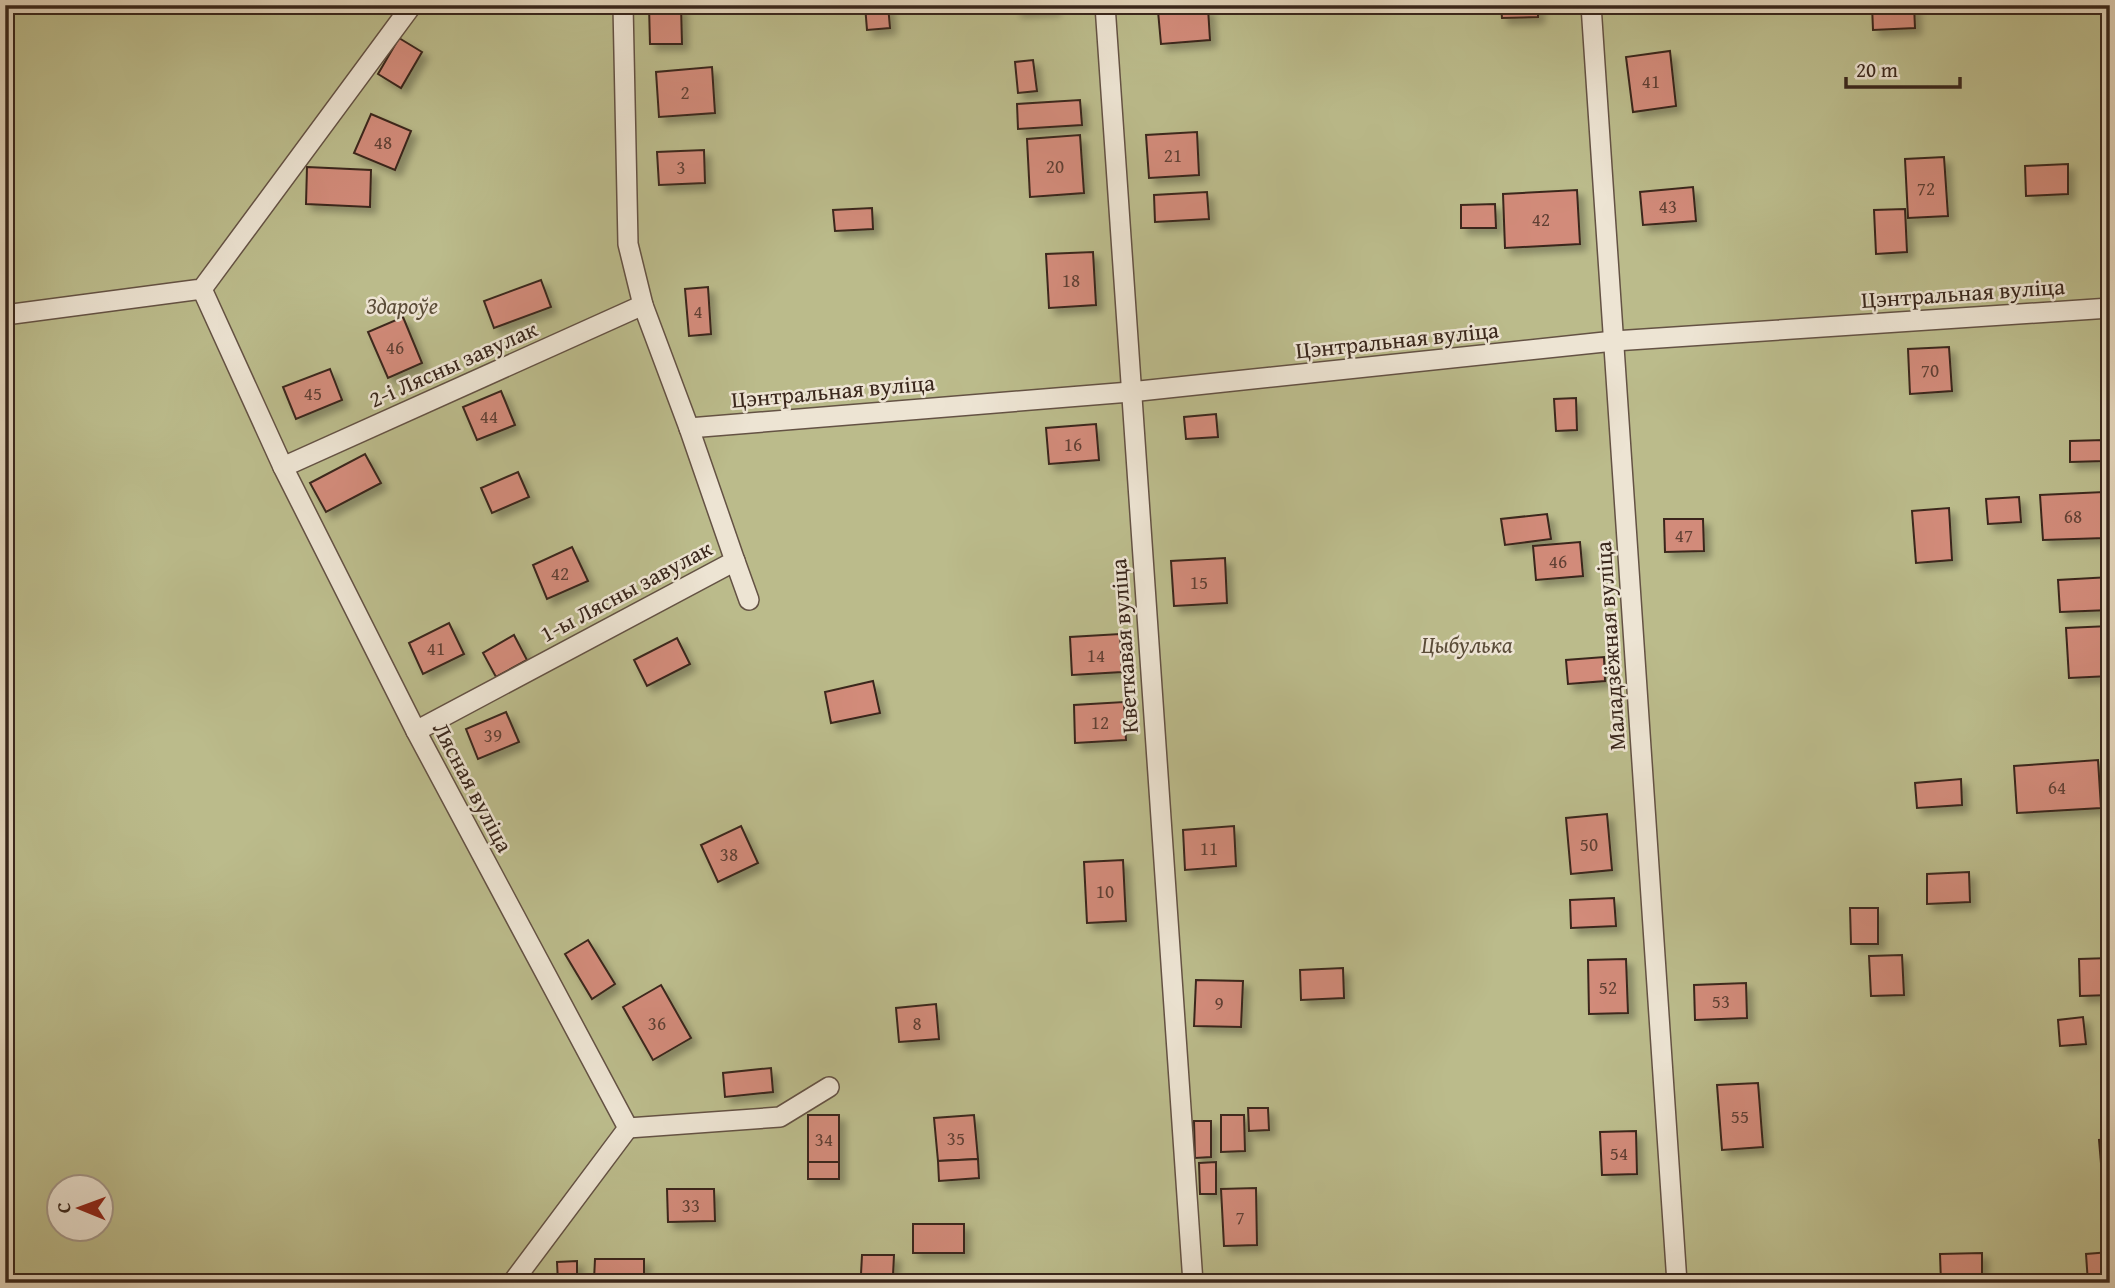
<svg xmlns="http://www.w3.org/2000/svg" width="2115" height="1288" font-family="'Gentium Book Plus',serif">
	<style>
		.green { fill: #bbbb8b; stroke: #7a7154; stroke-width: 2; fill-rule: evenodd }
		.building { fill: #d28b7a; stroke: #3a271c; stroke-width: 2; filter: url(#shadow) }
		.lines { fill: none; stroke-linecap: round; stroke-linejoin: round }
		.service-casing { stroke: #645244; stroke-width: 22 }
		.service { stroke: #ede4d3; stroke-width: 19 }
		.labels { text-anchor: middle; stroke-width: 5; stroke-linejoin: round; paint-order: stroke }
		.number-label { font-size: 19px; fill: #604034 }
		.street-label { font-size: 23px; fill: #3a271c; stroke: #ede4d3 }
		.park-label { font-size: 23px; font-style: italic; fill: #5a4c38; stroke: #ede4d3 }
	</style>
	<defs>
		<filter id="shadow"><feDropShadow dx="6" dy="6" stdDeviation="3.5" flood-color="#0004"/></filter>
	</defs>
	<rect width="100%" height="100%" fill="#e3d5bb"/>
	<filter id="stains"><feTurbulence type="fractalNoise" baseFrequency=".00286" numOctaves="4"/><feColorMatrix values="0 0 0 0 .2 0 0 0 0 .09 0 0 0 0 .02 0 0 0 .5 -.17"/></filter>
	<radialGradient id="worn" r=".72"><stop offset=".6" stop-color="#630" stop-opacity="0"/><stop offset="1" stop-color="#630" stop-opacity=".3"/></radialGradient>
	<path class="green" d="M5 5H2110V1283H5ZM60 1186H102V1228H60Z"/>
	<g class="building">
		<polygon points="865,5 888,5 890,28 867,30"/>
		<polygon points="1015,5 1054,5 1054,9 1016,11"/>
		<polygon points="1501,5 1538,5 1538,17 1502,18"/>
		<polygon points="1872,5 1914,5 1915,28 1873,30"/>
		<polygon points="649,6 681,6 682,44 650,44"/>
		<polygon points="1208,8 1210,40 1161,44 1158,11"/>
		<polygon points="399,38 422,52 401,88 378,74"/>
		<polygon points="1670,51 1676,106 1633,112 1626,57"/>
		<polygon points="1033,60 1037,91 1018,93 1015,62"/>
		<polygon points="712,67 715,113 659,117 656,72"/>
		<polygon points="1080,100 1082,125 1018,129 1017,104"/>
		<polygon points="371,114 411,131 395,170 354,153"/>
		<polygon points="1197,132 1199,175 1149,178 1146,135"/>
		<polygon points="1080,135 1084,193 1030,197 1027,139"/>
		<polygon points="704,150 705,183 659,185 657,152"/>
		<polygon points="1944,157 1948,216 1908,218 1905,159"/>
		<polygon points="2068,164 2068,194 2026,196 2025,166"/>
		<polygon points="307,167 371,170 370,207 306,204"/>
		<polygon points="1693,187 1696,221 1643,225 1640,192"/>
		<polygon points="1577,190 1580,244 1505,248 1503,194"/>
		<polygon points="1207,192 1209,219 1155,222 1154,195"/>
		<polygon points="1495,204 1496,228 1461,228 1461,205"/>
		<polygon points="872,208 873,229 835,231 833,210"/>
		<polygon points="1905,209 1907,252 1876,254 1874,210"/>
		<polygon points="1093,252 1096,305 1049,308 1046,254"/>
		<polygon points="541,280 551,307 494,328 484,301"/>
		<polygon points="708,287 711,334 689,336 685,289"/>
		<polygon points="403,317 422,363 388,378 368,332"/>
		<polygon points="1949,347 1952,391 1910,394 1908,349"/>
		<polygon points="330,369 342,400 296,419 283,387"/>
		<polygon points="501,391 515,425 477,440 463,407"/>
		<polygon points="1576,398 1577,430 1556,431 1554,399"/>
		<polygon points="1216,414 1218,437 1186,439 1184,417"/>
		<polygon points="1096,424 1099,460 1049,464 1046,428"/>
		<polygon points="2104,440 2104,461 2070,462 2070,441"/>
		<polygon points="365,454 381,483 326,512 310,483"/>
		<polygon points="518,472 529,497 492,513 481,488"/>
		<polygon points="2104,492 2105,538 2043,540 2040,495"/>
		<polygon points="2019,497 2021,522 1988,524 1986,499"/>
		<polygon points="1949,508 1952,560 1916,563 1912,511"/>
		<polygon points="1547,514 1551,539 1505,545 1501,519"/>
		<polygon points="1664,519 1703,519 1704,551 1665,552"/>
		<polygon points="1580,542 1583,576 1536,580 1533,546"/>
		<polygon points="572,547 588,581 547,599 533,565"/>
		<polygon points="1225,558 1227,603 1174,606 1171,561"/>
		<polygon points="2110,577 2110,610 2060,612 2058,580"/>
		<polygon points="449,623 464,654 423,674 409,643"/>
		<polygon points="2109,626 2110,676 2069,678 2066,628"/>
		<polygon points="1120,634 1122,672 1072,675 1070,637"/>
		<polygon points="514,635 527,660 496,677 483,653"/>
		<polygon points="677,638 690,664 647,686 634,660"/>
		<polygon points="1604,657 1605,681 1568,684 1566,660"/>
		<polygon points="873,681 880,713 831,723 825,692"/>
		<polygon points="1124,702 1126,740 1075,743 1074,705"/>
		<polygon points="506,712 519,742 478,759 466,729"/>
		<polygon points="2098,760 2101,808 2017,813 2014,766"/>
		<polygon points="1961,779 1962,805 1917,808 1915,783"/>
		<polygon points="1607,814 1612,870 1571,874 1566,818"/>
		<polygon points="741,826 758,863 718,882 701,845"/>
		<polygon points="1234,826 1236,866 1185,870 1183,830"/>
		<polygon points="1123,860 1126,921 1087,923 1084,862"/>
		<polygon points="1969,872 1970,902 1927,904 1927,874"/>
		<polygon points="1614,898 1616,926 1571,928 1570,900"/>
		<polygon points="1850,908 1878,908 1878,944 1851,944"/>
		<polygon points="588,940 615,984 592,999 565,954"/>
		<polygon points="1902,955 1904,995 1871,996 1869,956"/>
		<polygon points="2110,958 2110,995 2080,996 2079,959"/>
		<polygon points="1626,959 1628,1013 1589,1014 1588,960"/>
		<polygon points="1343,968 1344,998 1301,1000 1300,970"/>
		<polygon points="1196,980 1243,981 1241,1027 1194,1026"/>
		<polygon points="1746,983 1747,1018 1695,1020 1694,985"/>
		<polygon points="661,985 691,1038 653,1060 623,1007"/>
		<polygon points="936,1004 939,1039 899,1042 896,1008"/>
		<polygon points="2083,1017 2086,1044 2060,1046 2058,1020"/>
		<polygon points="771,1068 773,1092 725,1097 723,1073"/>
		<polygon points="1758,1083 1763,1147 1722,1150 1717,1085"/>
		<polygon points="1248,1108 1268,1108 1269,1130 1249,1131"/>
		<rect x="808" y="1115" width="31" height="47"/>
		<polygon points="974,1115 978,1159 938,1161 934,1118"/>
		<polygon points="1221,1115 1244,1115 1245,1151 1221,1152"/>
		<polygon points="1194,1121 1211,1121 1211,1157 1195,1158"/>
		<polygon points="1636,1131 1637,1174 1602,1175 1600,1132"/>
		<polygon points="2110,1139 2110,1174 2102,1175 2099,1140"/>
		<polygon points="978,1159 979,1178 939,1181 938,1161"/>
		<rect x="808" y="1162" width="31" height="17"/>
		<polygon points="1216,1162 1216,1194 1200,1194 1199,1163"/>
		<polygon points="1256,1188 1257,1245 1224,1246 1221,1189"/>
		<polygon points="667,1189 714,1189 715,1221 668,1222"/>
		<rect x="913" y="1224" width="51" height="29"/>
		<polygon points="2110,1252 2110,1283 2088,1283 2086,1254"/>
		<polygon points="1982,1253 1982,1283 1941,1283 1940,1254"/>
		<polygon points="862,1255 894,1255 893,1275 861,1274"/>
		<polygon points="595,1259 644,1259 644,1281 594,1280"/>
		<polygon points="577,1261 577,1283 558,1283 557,1262"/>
	</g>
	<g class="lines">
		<g class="service-casing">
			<g id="service">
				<polyline points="1105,5 1193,1283"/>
				<polyline points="1591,5 1677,1283"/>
				<polyline points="202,289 283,467 416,731 628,1128 512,1283"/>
				<polyline points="5,315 202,289 412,5"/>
				<polyline points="689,428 1130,392 1614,341 2110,308"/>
				<polyline points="283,467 643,305"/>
				<polyline points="735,561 749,600"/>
				<polyline points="416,731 735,561 689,428 643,305 628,244 623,5"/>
				<polyline points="628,1128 780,1117 829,1087"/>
			</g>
		</g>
		<use href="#service" class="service"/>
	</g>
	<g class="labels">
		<g class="number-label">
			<text x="1651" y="88">41</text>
			<text x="685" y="99">2</text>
			<text x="383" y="149">48</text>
			<text x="1173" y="162">21</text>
			<text x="1055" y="173">20</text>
			<text x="681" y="174">3</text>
			<text x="1926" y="195">72</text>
			<text x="1668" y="213">43</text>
			<text x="1541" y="226">42</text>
			<text x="1071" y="287">18</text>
			<text x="698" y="318">4</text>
			<text x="395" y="354">46</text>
			<text x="1930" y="377">70</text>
			<text x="313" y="400">45</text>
			<text x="489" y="423">44</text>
			<text x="1073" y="451">16</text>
			<text x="2073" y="523">68</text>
			<text x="1684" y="542">47</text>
			<text x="1558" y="568">46</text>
			<text x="560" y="580">42</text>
			<text x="1199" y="589">15</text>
			<text x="436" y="655">41</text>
			<text x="1096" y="662">14</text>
			<text x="1100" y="729">12</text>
			<text x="493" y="742">39</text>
			<text x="2057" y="794">64</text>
			<text x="1589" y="851">50</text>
			<text x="1209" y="855">11</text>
			<text x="729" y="861">38</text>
			<text x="1105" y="898">10</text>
			<text x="1608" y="994">52</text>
			<text x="1721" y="1008">53</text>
			<text x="1219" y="1010">9</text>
			<text x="657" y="1030">36</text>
			<text x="917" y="1030">8</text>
			<text x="1740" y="1123">55</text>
			<text x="956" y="1145">35</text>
			<text x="824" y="1146">34</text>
			<text x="1619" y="1160">54</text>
			<text x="691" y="1212">33</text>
			<text x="1240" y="1224">7</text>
		</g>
		<g class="street-label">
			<text transform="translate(1963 293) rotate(-4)" y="8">Цэнтральная вуліца</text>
			<text transform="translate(1397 340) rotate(-6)" y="8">Цэнтральная вуліца</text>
			<text transform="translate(453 364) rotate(-24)" y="8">2-і Лясны завулак</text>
			<text transform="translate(833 391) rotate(-5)" y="8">Цэнтральная вуліца</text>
			<text transform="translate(626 591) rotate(-28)" y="8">1-ы Лясны завулак</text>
			<text transform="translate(1124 646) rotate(-94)" y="8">Кветкавая вуліца</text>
			<text transform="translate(1610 646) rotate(-94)" y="8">Маладзёжная вуліца</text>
			<text transform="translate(473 787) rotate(62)" y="8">Лясная вуліца</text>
		</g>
		<g class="park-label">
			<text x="402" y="314">Здароўе</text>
			<text x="1467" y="653">Цыбулька</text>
		</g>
	</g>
	<rect width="2115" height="1288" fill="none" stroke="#e3d5bb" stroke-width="28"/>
	<rect x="7" y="7" width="2101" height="1274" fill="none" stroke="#3a271c" stroke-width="3.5"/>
	<rect x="14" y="14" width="2087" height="1260" fill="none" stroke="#3a271c" stroke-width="2"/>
	<g transform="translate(80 1208) rotate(271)"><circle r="33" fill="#ede4d3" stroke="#a5988a" stroke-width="2"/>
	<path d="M0-5L12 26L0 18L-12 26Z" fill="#8f2418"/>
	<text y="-10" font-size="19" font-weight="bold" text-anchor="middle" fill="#3a271c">С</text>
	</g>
	<path d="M1846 77v10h114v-10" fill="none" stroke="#3a271c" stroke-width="3.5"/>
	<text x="1856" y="77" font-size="21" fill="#3a271c" stroke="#ede4d3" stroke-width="5" paint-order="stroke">20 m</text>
	<rect width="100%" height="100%" filter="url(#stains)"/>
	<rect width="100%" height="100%" fill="url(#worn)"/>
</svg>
